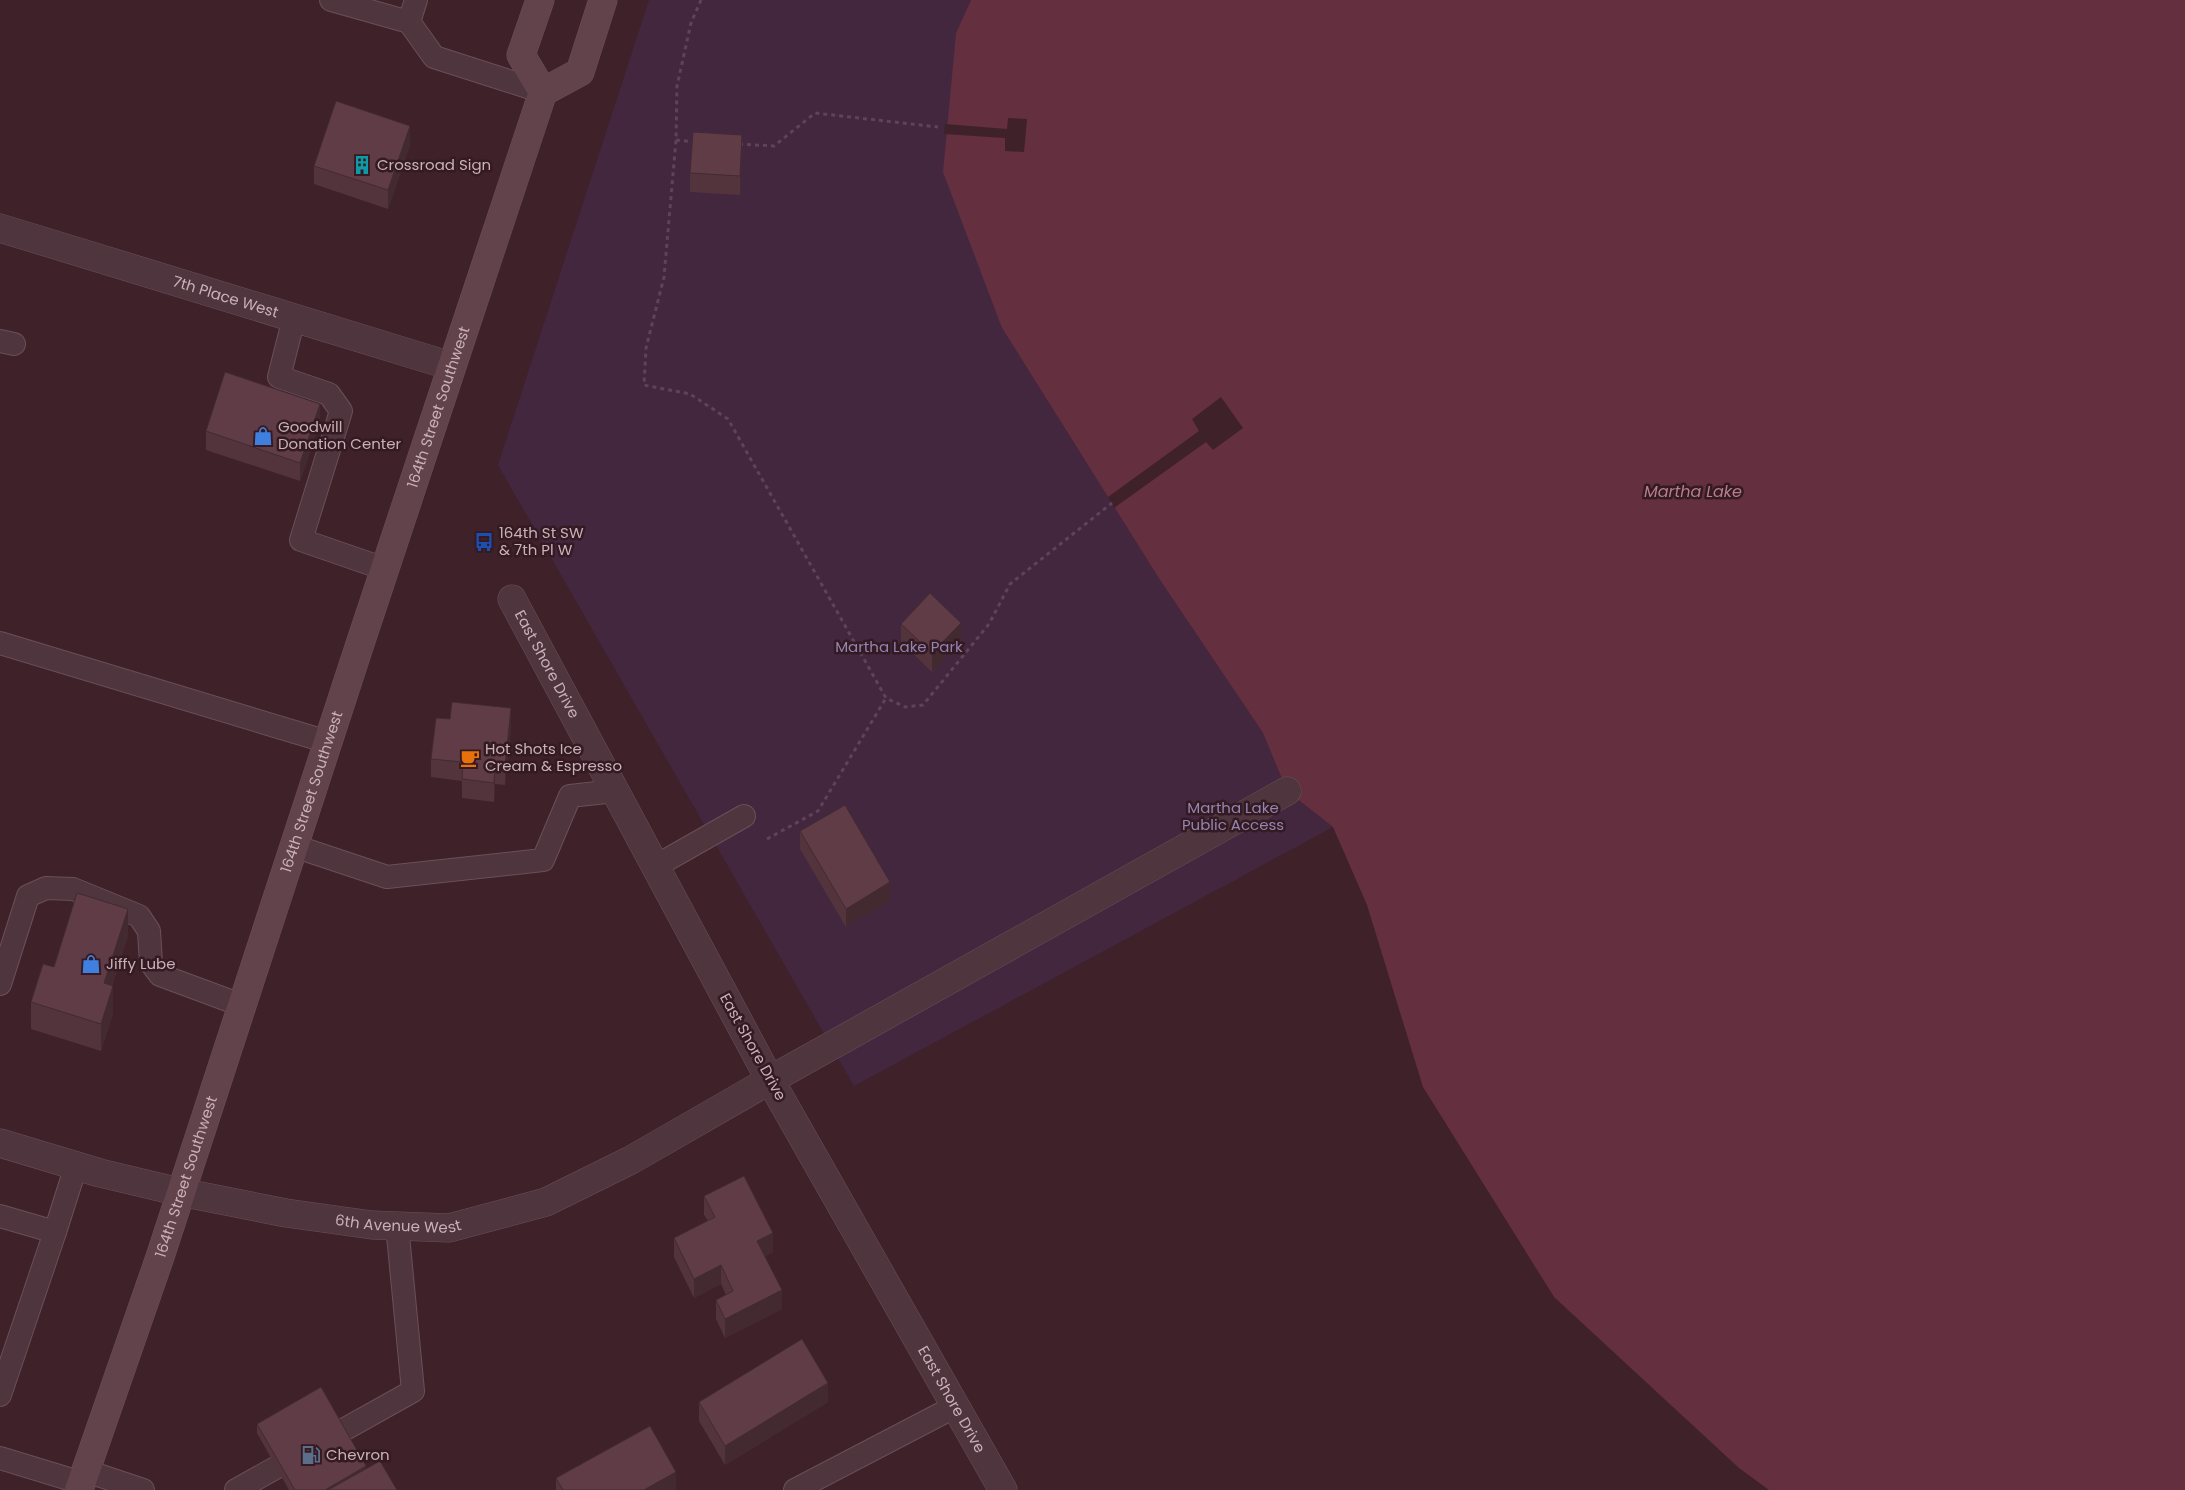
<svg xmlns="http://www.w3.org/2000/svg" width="2185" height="1490" font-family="Poppins,sans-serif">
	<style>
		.green { fill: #43273f }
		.water { fill: #642f3f }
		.pier { fill: #3f212a }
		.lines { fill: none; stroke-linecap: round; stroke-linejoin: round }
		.service-casing { stroke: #6a5058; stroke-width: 24 }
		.minor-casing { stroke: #6a5058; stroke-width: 29 }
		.tertiary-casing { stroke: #6a5058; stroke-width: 29 }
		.secondary-casing { stroke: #6a5058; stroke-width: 29 }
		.path { stroke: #5f4359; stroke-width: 3; stroke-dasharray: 4 4; stroke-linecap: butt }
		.service { stroke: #4f353d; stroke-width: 22 }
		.minor { stroke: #4f353d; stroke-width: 28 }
		.tertiary { stroke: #4f353d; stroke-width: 28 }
		.secondary { stroke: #62424b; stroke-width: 28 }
		.wall { fill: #53343c }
		.shaded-wall { fill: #432a31 }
		.building { fill: #603c46; stroke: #432a31 }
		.labels { text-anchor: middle; stroke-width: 5; stroke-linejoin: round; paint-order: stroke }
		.poi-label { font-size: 15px; fill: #cab1b8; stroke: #341a22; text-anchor: start }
		.street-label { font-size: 15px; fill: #cab1b8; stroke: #341a22 }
		.park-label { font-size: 15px; fill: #9484b1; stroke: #341a22 }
		.water-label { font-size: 16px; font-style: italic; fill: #b97d90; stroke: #341a22 }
	</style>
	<rect width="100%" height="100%" fill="#3f212a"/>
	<polygon class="green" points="649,0 971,0 956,33 1002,328 1160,580 1263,733 1287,791 1333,827 854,1086 498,465"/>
	<polygon class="water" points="971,0 2185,0 2185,1490 1769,1490 1739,1468 1554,1297 1423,1087 1367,905 1333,827 1287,791 1263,733 1160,580 1002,328 943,172 956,33"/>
	<g class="pier">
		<polygon points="1008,118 1027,119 1024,152 1005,151 1005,138 944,134 945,124 1007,129"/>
		<polygon points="1221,397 1243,428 1213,450 1206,442 1114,508 1108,497 1199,431 1192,419"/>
	</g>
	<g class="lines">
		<g class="service-casing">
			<g id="service">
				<polyline points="331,0 409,22"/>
				<polyline points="416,0 409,22 434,57 543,92"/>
				<polyline points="294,318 279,377 329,394 341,411 301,540 385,569"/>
				<polyline points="0,341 14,344"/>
				<polyline points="0,643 328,742"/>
				<polyline points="294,846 387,877 543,860 570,796 615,791"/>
				<polyline points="656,866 744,816"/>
				<polyline points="0,984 28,896 46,888 73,889 139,916 149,931 151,963 160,975 241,1005"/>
				<polyline points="0,1216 55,1232 76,1166"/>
				<polyline points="0,1395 55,1232"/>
				<polyline points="0,1458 82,1483"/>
				<polyline points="86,1471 143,1490"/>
				<polyline points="236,1490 413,1391 397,1225"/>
				<polyline points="795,1490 956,1406"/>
			</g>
		</g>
		<g class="minor-casing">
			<g id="minor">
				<path id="s1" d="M0 228 451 366"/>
				<path id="s2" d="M512 599 770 1080 1287 791"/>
				<polyline points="0,1143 100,1173 180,1192"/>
			</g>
		</g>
		<g class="tertiary-casing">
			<g id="tertiary">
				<path id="s3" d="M180 1192 286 1213 372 1225 449 1228 546 1202 631 1160 770 1080 1003 1490"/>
			</g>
		</g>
		<g class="secondary-casing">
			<g id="secondary">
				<polyline points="540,0 521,55 543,92"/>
				<path id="s4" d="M79 1490 160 1257 358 650 543 92 580 72 603 0"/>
			</g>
		</g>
		<g class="path">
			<polyline points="701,0 691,23 677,86 676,140 664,277 646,348 644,385 690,394 728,419 886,698 905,707 923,705 989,624 1010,584 1112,503"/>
			<polyline points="676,140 695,142"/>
			<polyline points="739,144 774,146 815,113 938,127"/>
			<polyline points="767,839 818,811 886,698"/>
		</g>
		<use href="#service" class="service"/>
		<use href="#minor" class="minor"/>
		<use href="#tertiary" class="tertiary"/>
		<use href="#secondary" class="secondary"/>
	</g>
	<g class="wall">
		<polygon points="410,145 388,209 314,184 314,166"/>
		<polygon points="742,154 740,195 690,192 690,173"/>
		<polygon points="320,423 300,481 206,450 206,431"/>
		<polygon points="901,624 961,642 932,672 901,642"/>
		<polygon points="511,727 505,785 495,784 494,802 462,798 462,781 431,777 431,759"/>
		<polygon points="800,831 890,901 846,927 800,849"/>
		<polygon points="128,936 112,986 113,1014 101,1051 31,1029 31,1002 54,967"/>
		<polygon points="704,1196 773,1252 765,1256 782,1309 725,1338 716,1319 716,1300 726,1295 721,1284 694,1298 674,1257 674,1238 708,1221 704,1215"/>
		<polygon points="699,1402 828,1402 725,1465 699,1421"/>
		<polygon points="257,1424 366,1469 397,1490 289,1490 257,1433"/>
		<polygon points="556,1478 676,1490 556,1490"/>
	</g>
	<g class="shaded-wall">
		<polygon points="410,126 410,145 388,209 388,190"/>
		<polygon points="742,135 742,154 740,195 740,176"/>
		<polygon points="320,404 320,423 300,481 300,463"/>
		<polygon points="961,623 961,642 932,672 932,653"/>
		<polygon points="511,708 511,727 505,785 505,766"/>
		<polygon points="495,766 495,784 494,802 494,783"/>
		<polygon points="890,882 890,901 846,927 846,909"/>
		<polygon points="128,909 128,936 104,1010 104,983"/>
		<polygon points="113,986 113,1014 101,1051 101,1024"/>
		<polygon points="773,1233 773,1252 757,1260 757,1241"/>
		<polygon points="721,1265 721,1284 694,1298 694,1279"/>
		<polygon points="782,1290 782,1309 725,1338 725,1319"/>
		<polygon points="828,1383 828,1402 725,1465 725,1446"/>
		<polygon points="366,1466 366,1476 342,1490 325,1490"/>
		<polygon points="676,1472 676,1490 644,1490"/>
	</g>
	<g class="building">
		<polygon points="336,101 410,126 388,190 314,166"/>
		<polygon points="693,132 742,135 740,176 690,173"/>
		<polygon points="225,372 320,404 300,463 206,431"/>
		<polygon points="930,593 961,623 932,653 901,624"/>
		<polygon points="452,702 511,708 505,766 495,766 494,783 462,779 463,762 431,759 436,718 450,719"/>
		<polygon points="845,805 890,882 846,909 800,831"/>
		<polygon points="77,893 128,909 104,983 113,986 101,1024 31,1002 43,964 54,967"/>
		<polygon points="744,1176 773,1233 757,1241 782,1290 725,1319 716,1300 733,1291 721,1265 694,1279 674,1238 715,1217 704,1196"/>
		<polygon points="802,1339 828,1383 725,1446 699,1402"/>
		<polygon points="321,1387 366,1466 325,1490 295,1490 257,1424"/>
		<polygon points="650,1426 676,1472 644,1490 563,1490 556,1478"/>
		<polygon points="380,1461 397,1490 328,1490"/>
	</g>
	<defs>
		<g id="building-bare" transform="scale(1.5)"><path d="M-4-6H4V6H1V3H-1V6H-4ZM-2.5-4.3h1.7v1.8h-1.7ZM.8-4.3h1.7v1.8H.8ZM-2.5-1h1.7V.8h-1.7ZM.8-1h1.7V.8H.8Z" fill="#0f9aa8" stroke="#341a22" stroke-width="2.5" paint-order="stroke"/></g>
		<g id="shop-bare" transform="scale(1.5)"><path d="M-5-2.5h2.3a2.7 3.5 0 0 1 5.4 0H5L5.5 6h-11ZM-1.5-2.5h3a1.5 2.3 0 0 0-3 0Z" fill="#3f7fe0" stroke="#341a22" stroke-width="2.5" paint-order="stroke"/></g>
		<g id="bus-bare" transform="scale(1.5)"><path d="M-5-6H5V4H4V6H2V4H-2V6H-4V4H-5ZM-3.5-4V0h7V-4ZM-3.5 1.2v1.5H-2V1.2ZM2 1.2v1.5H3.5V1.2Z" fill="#1a4fb4" stroke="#341a22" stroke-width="2.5" paint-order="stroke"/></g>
		<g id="cafe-bare" transform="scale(1.5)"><path d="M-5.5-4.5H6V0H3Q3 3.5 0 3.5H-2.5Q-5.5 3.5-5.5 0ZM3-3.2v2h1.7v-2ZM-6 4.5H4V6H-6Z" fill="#e8710a" stroke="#341a22" stroke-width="2.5" paint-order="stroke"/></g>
		<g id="fuel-bare" transform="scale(1.5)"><path d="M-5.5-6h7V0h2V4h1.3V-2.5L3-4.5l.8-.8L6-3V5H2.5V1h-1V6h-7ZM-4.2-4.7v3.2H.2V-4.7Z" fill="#5c6f8a" stroke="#341a22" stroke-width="2.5" paint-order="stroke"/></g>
	</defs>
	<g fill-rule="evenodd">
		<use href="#building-bare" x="362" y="165"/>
		<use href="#shop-bare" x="263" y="436"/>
		<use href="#bus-bare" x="484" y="542"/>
		<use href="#cafe-bare" x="470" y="758"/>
		<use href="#shop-bare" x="91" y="964"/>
		<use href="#fuel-bare" x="311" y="1455"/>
	</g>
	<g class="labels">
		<g class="poi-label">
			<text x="377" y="170">Crossroad Sign</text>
			<text x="278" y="432">Goodwill<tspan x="278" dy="17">Donation Center</tspan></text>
			<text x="499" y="538">164th St SW<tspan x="499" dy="17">&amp; 7th Pl W</tspan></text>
			<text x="485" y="754">Hot Shots Ice<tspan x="485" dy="17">Cream &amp; Espresso</tspan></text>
			<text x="106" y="969">Jiffy Lube</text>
			<text x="326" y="1460">Chevron</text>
		</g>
		<g class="street-label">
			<text dy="5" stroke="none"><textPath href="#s1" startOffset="236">7th Place West</textPath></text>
			<text dy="5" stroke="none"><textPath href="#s4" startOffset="1141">164th Street Southwest</textPath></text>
			<text dy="5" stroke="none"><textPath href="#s2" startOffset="74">East Shore Drive</textPath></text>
			<text dy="5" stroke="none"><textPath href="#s4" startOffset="736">164th Street Southwest</textPath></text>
			<text transform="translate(753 1047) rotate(61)" y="5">East Shore Drive</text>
			<text dy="5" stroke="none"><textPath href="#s4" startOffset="331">164th Street Southwest</textPath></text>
			<text dy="5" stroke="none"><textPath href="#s3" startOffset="221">6th Avenue West</textPath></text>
			<text dy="5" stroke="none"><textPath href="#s3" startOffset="995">East Shore Drive</textPath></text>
		</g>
		<g class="park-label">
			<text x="899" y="652">Martha Lake Park</text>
			<text x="1233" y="813">Martha Lake<tspan x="1233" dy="17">Public Access</tspan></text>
		</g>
		<g class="water-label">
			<text x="1693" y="497">Martha Lake</text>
		</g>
	</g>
</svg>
